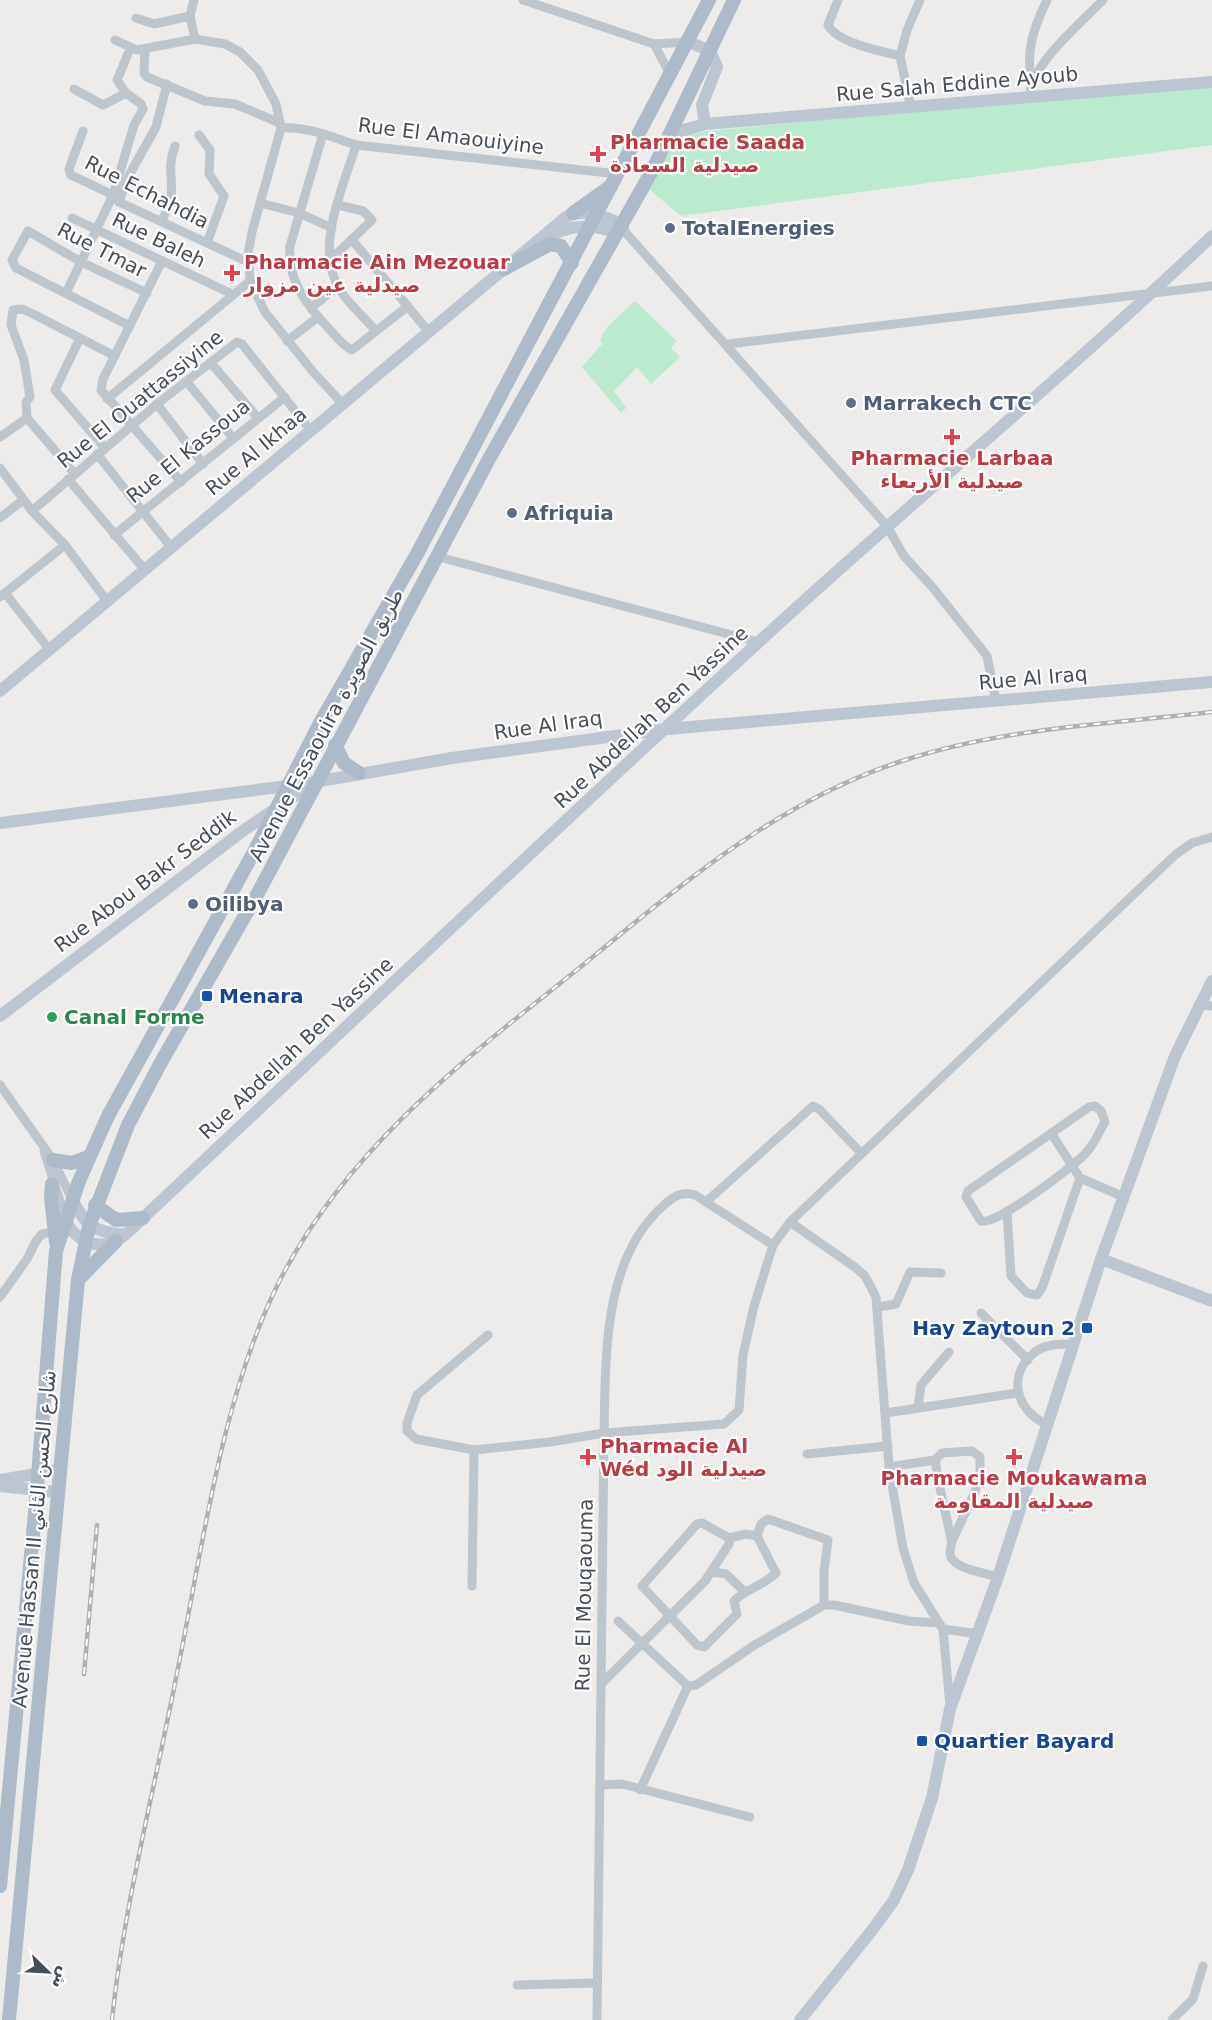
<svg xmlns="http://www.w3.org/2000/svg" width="1212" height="2020" font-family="'DejaVu Sans','Noto Naskh Arabic',sans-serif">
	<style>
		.green { fill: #baebce }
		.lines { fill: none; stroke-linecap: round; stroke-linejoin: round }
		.street { stroke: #bdc5cd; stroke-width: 9 }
		.secondary { stroke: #bcc6d2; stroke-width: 12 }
		.primary { stroke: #acbac9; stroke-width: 14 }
		.rail-casing { stroke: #aeb0b5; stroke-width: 4.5 }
		.rail { stroke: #fff; stroke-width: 2; stroke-dasharray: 7; stroke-linecap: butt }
		.health-dot { fill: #e0444e; stroke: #fff; stroke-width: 2 }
		.service-dot { fill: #5c6f8a; stroke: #fff; stroke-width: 2 }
		.transit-dot { fill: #1a4fb4; stroke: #fff; stroke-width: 2 }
		.leisure-dot { fill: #2e9e5b; stroke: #fff; stroke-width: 2 }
		.labels { text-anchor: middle; stroke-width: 4.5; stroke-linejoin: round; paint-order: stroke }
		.street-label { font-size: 20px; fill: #454e57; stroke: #fff }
		.health-label { font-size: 20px; font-weight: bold; fill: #be3a42; stroke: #fff; text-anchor: start }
		.service-label { font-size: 20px; font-weight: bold; fill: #4e5e75; stroke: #fff; text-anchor: start }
		.transit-label { font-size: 20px; font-weight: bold; fill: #164399; stroke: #fff; text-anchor: start }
		.leisure-label { font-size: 20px; font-weight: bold; fill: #27864d; stroke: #fff; text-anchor: start }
	</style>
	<rect width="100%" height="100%" fill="#eeebeb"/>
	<g class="green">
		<polygon points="1212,83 1212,145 681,216 650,190 676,139 687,133"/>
		<polygon points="635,301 677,341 671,348 680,357 651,384 637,367 614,391 626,408 621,413 582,367 602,344 600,339 608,326"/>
	</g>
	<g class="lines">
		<g class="street">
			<polyline points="194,0 190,16 195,39"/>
			<polyline points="523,0 654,44 689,42"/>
			<path d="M838 0 828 25C837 43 881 51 900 56"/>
			<polyline points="136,18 154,24 190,16"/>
			<polyline points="115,40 137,50 195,39 225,44 240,52 258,70 276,104 281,128 252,232 248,254 250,281 265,312 314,373 343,404"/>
			<polyline points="654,44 671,76"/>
			<polyline points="145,49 144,73 147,77 205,101 235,104 280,123"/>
			<path d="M1031 80C1026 49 1034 27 1047 0"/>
			<polyline points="126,93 117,80 130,49"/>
			<path d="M1030 96C1028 67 1083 21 1103 0"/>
			<polyline points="911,108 900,56 907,30 920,0"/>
			<path d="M281 128C306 126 332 137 356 145L618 174"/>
			<polyline points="83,131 69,169 71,175 113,195 119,202 248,262"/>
			<path d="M323 134 290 246C287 281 308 307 331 331 337 338 344 347 352 350L408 306"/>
			<polyline points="199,135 210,150 209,174 224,196 207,243"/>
			<path d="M356 145C343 189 312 250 342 293 351 306 365 318 376 331"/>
			<polyline points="119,202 128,177 156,127 167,84"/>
			<polyline points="260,203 299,213 332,228"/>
			<polyline points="72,218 232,294"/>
			<path d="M161 221C182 188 163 176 175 146"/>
			<polyline points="623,225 626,233 887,526 904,556 934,589 987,656 996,701"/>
			<polyline points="353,241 429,332"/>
			<polyline points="162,261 103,379 101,390 181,482"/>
			<polyline points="328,262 372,220 363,211 338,205"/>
			<polyline points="66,293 113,195 134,125 143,109 141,104 126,93 103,105 74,89"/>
			<polyline points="311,308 338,286"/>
			<polyline points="130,326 16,268 12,260 28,231 81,262 147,293"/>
			<polyline points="80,338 55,390 105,448"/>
			<polyline points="287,341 318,317"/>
			<polyline points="728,344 1212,286"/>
			<polyline points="211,363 258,418"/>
			<polyline points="187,382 233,438"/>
			<polyline points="107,399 250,281"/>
			<polyline points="157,404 203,464"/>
			<polyline points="27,418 26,402 30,397 24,360 11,325 13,310 22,309 33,314 115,356"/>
			<polyline points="27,418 75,474"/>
			<polyline points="0,437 27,418"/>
			<polyline points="97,454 171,547"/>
			<polyline points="0,468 32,511 65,545 107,601"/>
			<polyline points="68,479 145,570"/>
			<polyline points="32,511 157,404 237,342 242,344 311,431"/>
			<polyline points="0,518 23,500"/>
			<polyline points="114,535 285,397"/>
			<polyline points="439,557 758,642"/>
			<polyline points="5,593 49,649"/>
			<polyline points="0,597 65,545"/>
			<polyline points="1198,1005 1212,1006"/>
			<polyline points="0,1085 53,1160 72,1199"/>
			<path d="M1095 1106 1101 1111 1105 1122C1099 1132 1094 1145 1085 1154 1072 1167 996 1226 981 1221L966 1197 968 1191 1089 1107Z"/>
			<polyline points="1051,1133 1080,1178 1124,1197"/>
			<polyline points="44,1151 66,1220"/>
			<polyline points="706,1202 813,1106 819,1109 861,1153"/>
			<polyline points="1007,1211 1011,1276 1027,1293 1037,1295 1042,1288 1080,1178"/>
			<polyline points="790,1222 856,1268 865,1276 876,1297 889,1467 903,1548 914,1583 943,1629 950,1706"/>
			<polyline points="0,1297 27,1259 36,1241 42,1234 56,1231"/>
			<polyline points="878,1307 896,1304 910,1272 941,1273"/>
			<polyline points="981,1313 1028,1360"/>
			<polyline points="918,1408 921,1385 949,1352"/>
			<polyline points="886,1413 1017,1393"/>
			<path d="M1046 1424C1015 1410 1007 1374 1035 1352 1046 1344 1059 1344 1072 1344"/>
			<polyline points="474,1450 416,1439 407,1431 407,1423 417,1395 488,1335"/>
			<polyline points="807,1454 888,1446"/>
			<polyline points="889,1467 935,1460"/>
			<path d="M757 1536 746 1534 729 1538 702 1523 697 1524 642 1586 697 1645 704 1647 737 1614 734 1601C746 1589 763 1586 776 1573L757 1536 761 1524 768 1519 828 1540 824 1571V1605"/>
			<path d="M952 1541 975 1492 980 1476V1457L972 1451 942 1453 935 1460C939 1488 946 1513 951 1539 953 1548 946 1554 954 1561 964 1571 986 1573 998 1577"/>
			<polyline points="711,1572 726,1574 745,1592"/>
			<polyline points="472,1586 474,1450 550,1442 604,1433 724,1424 739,1410 743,1355 754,1306 773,1245 790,1222 1175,855 1192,843 1212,837"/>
			<polyline points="618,1621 688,1686 696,1685 753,1646 824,1605 834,1605 909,1621 939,1623"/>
			<polyline points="943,1629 979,1634"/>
			<polyline points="601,1684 705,1581 729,1544 729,1538"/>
			<polyline points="600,1785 622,1784 750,1817"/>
			<polyline points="640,1790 688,1686"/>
			<polyline points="517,1985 597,1983"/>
			<path d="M597 2020 604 1433C606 1358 602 1260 663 1206 673 1197 680 1191 695 1195L773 1245"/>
			<polyline points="1172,2020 1193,1999 1203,1966"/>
		</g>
		<g class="secondary">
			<polyline points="689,42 710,51 717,67 702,105 705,124"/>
			<polyline points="670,134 705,124 1212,82"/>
			<path d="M550 236C573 224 593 224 617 233"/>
			<path d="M0 691 566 217C583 208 606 216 623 225"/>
			<polyline points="0,823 303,784 452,758 667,729 1212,682"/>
			<polyline points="0,1016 244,830 313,784"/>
			<path d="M72 1199C86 1227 93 1231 124 1235"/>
			<path d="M66 1221C75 1240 97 1251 117 1240 127 1235 135 1225 143 1218 349 1025 553 830 761 640 910 503 1066 375 1212 236"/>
			<polyline points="1101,1259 1212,1301"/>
			<polyline points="0,1480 59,1470"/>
			<polyline points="0,1486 57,1492"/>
			<polyline points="800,2020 873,1929 894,1900 908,1870 932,1798 950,1709 998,1577 1101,1259 1175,1056 1212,981"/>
		</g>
		<g class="primary">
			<polyline points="573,213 611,186"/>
			<polyline points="504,269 550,244 561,246 572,263"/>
			<polyline points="335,745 344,763 359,773"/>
			<polyline points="53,1160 72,1163 88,1157"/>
			<polyline points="52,1184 51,1198 56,1242"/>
			<polyline points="95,1205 116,1220 143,1218"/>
			<polyline points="78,1280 116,1241"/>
			<polyline points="0,1886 35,1513 56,1251 79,1181 108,1116 254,852 320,723 417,554 709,0"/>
			<polyline points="9,2020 78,1280 89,1226 128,1125 160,1064 258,893 489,459 652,171 734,0"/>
		</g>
		<g class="rail-casing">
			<g id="rail">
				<polyline points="84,1674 97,1525"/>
				<path d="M112 2020C124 1905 155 1787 177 1673 203 1546 222 1393 281 1278 351 1144 468 1057 583 965 682 884 778 801 902 761 1001 728 1109 724 1212 712"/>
			</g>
		</g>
		<use href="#rail" class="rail"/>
	</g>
	<g class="health-dot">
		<path d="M595 145h6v6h6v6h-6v6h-6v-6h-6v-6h6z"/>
		<path d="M229 264h6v6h6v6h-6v6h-6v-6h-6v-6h6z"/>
		<path d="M949 428h6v6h6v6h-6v6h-6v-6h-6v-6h6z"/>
		<path d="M585 1448h6v6h6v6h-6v6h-6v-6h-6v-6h6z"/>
		<path d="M1011 1448h6v6h6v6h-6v6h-6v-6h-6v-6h6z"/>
	</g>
	<g class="service-dot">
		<circle cx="670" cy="228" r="6"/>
		<circle cx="851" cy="403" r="6"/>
		<circle cx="512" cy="513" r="6"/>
		<circle cx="193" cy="904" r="6"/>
	</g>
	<g class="transit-dot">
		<rect x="201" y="990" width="12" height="12" rx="3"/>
		<rect x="1081" y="1322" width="12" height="12" rx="3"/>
		<rect x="916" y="1735" width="12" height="12" rx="3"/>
	</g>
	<circle class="leisure-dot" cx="52" cy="1017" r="6"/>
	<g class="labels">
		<g class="street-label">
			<text transform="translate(957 84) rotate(-5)" y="7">Rue Salah Eddine Ayoub</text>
			<text transform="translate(451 136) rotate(7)" y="7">Rue El Amaouiyine</text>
			<text transform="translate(147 192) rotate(27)" y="7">Rue Echahdia</text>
			<text transform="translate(159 240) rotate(26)" y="7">Rue Baleh</text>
			<text transform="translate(102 250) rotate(27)" y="7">Rue Tmar</text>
			<text transform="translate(140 399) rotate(-39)" y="7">Rue El Ouattassiyine</text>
			<text transform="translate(188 451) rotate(-39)" y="7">Rue El Kassoua</text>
			<text transform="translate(256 451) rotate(-40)" y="7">Rue Al Ikhaa</text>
			<text transform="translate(1033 678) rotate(-5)" y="7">Rue Al Iraq</text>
			<text transform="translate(651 717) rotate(-43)" y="7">Rue Abdellah Ben Yassine</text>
			<text transform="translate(326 725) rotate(-62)" y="7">Avenue Essaouira طريق الصويرة</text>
			<text transform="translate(548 725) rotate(-8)" y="7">Rue Al Iraq</text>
			<text transform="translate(145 881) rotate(-37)" y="7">Rue Abou Bakr Seddik</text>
			<text transform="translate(296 1048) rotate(-43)" y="7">Rue Abdellah Ben Yassine</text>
			<text transform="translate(34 1539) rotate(-85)" y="7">Avenue Hassan II شارع الحسن الثاني</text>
			<text transform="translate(584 1595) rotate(-89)" y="7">Rue El Mouqaouma</text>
		</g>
		<g class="health-label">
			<text x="610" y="149">Pharmacie Saada<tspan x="610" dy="23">صيدلية السعادة</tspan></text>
			<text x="244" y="269">Pharmacie Ain Mezouar<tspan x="244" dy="23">صيدلية عين مزوار</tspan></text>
			<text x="952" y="465" text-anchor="middle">Pharmacie Larbaa<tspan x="952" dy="23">صيدلية الأربعاء</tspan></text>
			<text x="600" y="1453">Pharmacie Al<tspan x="600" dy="23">Wéd صيدلية الود</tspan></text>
			<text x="1014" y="1485" text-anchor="middle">Pharmacie Moukawama<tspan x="1014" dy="23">صيدلية المقاومة</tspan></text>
		</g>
		<g class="service-label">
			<text x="682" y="235">TotalEnergies</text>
			<text x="863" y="410">Marrakech CTC</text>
			<text x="524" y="520">Afriquia</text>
			<text x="205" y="911">Oilibya</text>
		</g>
		<g class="transit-label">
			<text x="219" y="1003">Menara</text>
			<text x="1075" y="1335" text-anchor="end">Hay Zaytoun 2</text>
			<text x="934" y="1748">Quartier Bayard</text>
		</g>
		<g class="leisure-label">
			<text x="64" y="1024">Canal Forme</text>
		</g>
	</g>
	<g transform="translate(48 1972) rotate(114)" stroke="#ffffff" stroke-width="4.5" paint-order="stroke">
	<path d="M0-4.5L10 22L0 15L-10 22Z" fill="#454e57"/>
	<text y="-9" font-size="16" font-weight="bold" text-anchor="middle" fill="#454e57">ش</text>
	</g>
</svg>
